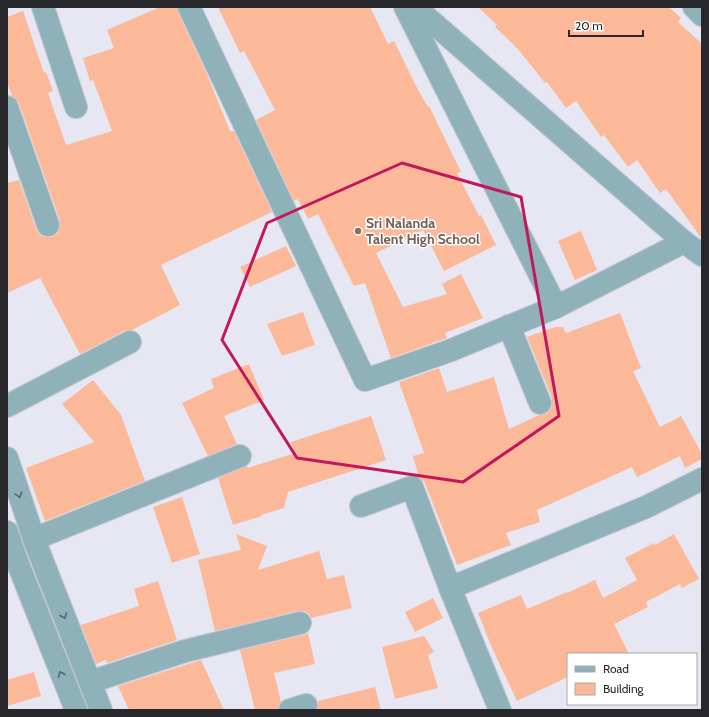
<svg xmlns="http://www.w3.org/2000/svg" width="709" height="717" font-family="Cabin,sans-serif">
	<style>
		.building { fill: #fcb999 }
		.lines { fill: none; stroke-linecap: round; stroke-linejoin: round }
		.minor-casing { stroke: #c4c5cf; stroke-width: 24 }
		.tertiary-casing { stroke: #c4c5cf; stroke-width: 24 }
		.minor { stroke: #8fb2ba; stroke-width: 22 }
		.tertiary { stroke: #8fb2ba; stroke-width: 22 }
		.oneway { stroke: #56666c }
		.marked { fill: none; stroke: #c2185b; stroke-width: 3; stroke-linejoin: round }
		.education-dot { fill: #8d6e63; stroke: #fff; stroke-width: 1.5 }
		.labels { text-anchor: middle; stroke-width: 3; stroke-linejoin: round; paint-order: stroke }
		.education-label { font-size: 14px; font-weight: bold; fill: #785e54; stroke: #fff; text-anchor: start }
	</style>
	<rect width="100%" height="100%" fill="#e6e7f3"/>
	<g class="building">
		<polygon points="160,7 177,7 178,12 206,72 230,131 234,131 272,212 161,265 180,305 132,330 124,331 80,354 40,278 7,293 7,183 19,180 36,229 40,235 46,237 52,237 58,233 60,227 60,221 19,103 15,98 12,96 7,82 7,17 23,11 44,73 46,72 53,91 48,93 66,145 112,131 93,80 90,81 83,58 114,48 107,30"/>
		<polygon points="218,7 370,7 388,44 394,41 418,90 428,107 429,106 461,172 457,173 479,216 481,215 496,245 444,271 423,230 376,253 403,307 447,294 442,284 461,274 483,318 445,333 447,338 391,358 365,283 354,286 318,214 308,219 298,199 294,201 256,120 275,110 244,51 240,53"/>
		<polygon points="478,7 669,7 681,18 678,22 702,44 702,239 666,189 660,193 637,160 628,167 604,135 601,137 576,101 566,108 547,82 545,83 518,49 495,27 497,25"/>
		<polygon points="581,231 597,270 575,280 558,241"/>
		<polygon points="286,246 296,266 250,287 240,267"/>
		<polygon points="303,312 315,345 282,356 267,324"/>
		<polygon points="620,313 641,368 633,371 660,427 681,416 702,454 702,459 685,468 680,456 637,477 632,467 537,510 540,522 506,533 511,545 457,565 424,481 423,481 419,477 413,456 424,453 399,382 439,368 447,392 494,377 509,429 539,415 545,414 550,410 552,405 552,398 527,337 555,327 563,327 566,333"/>
		<polygon points="249,364 264,400 224,416 237,444 208,456 182,403 214,388 211,379"/>
		<polygon points="93,380 121,415 145,481 45,521 26,468 94,442 62,404"/>
		<polygon points="371,416 386,460 288,492 284,508 261,515 262,516 233,525 218,478 247,466 248,468 295,453 291,442"/>
		<polygon points="182,497 200,554 172,563 153,507"/>
		<polygon points="236,534 267,546 258,570 319,551 327,579 344,575 352,608 311,618 309,614 304,611 297,611 215,631 198,560 241,550"/>
		<polygon points="674,534 699,579 682,588 680,584 646,602 648,607 614,624 629,654 568,654 568,677 517,701 492,648 478,613 521,595 527,609 567,592 567,593 595,580 603,598 637,580 625,558 654,543 655,545"/>
		<polygon points="158,581 177,640 107,663 106,660 96,664 81,625 139,606 134,589"/>
		<polygon points="433,598 443,618 415,632 405,612"/>
		<polygon points="308,633 315,664 274,673 281,702 278,710 255,710 240,650 303,635"/>
		<polygon points="424,636 434,652 428,655 438,688 395,699 382,647"/>
		<polygon points="201,660 224,710 129,710 118,686"/>
		<polygon points="34,672 41,696 7,706 7,680"/>
		<polygon points="375,687 381,710 317,710 318,701"/>
	</g>
	<g class="lines">
		<g class="minor-casing">
			<g id="minor">
				<polyline points="43,7 76,107"/>
				<polyline points="189,7 365,380 449,351 556,307 684,242"/>
				<polyline points="405,7 556,307"/>
				<polyline points="415,7 684,242 702,255"/>
				<polyline points="694,7 702,15"/>
				<polyline points="7,107 48,225"/>
				<polyline points="509,326 540,403"/>
				<polyline points="7,406 130,342"/>
				<polyline points="361,506 412,487 450,588 500,710"/>
				<polyline points="34,539 240,456"/>
				<polyline points="450,588 646,507 702,479"/>
				<polyline points="90,682 185,651 300,623"/>
				<polyline points="290,710 306,705"/>
			</g>
		</g>
		<g class="tertiary-casing">
			<g id="tertiary">
				<polyline points="7,458 35,542 101,710"/>
				<polyline points="7,532 18,564 76,710"/>
			</g>
		</g>
		<use href="#minor" class="minor"/>
		<use href="#tertiary" class="tertiary"/>
	</g>
	<defs><path id="oneway-chevron" d="M-2-3.5L2.5 0L-2 3.5" fill="none" stroke-width="1.6" stroke-linecap="round" stroke-linejoin="round"/></defs>
	<g class="oneway">
		<use href="#oneway-chevron" transform="translate(19 495) rotate(72)"/>
		<use href="#oneway-chevron" transform="translate(64 616) rotate(68)"/>
		<use href="#oneway-chevron" transform="translate(61 674) rotate(-112)"/>
	</g>
	<path class="marked" d="M402 163 521 197 559 416 463 482 297 458 222 340 267 223Z"/>
	<circle class="education-dot" cx="358" cy="231" r="4"/>
	<g class="labels">
		<g class="education-label">
			<text x="366" y="228">Sri Nalanda<tspan x="366" dy="16">Talent High School</tspan></text>
		</g>
	</g>
	<rect width="709" height="717" fill="none" stroke="#28282c" stroke-width="16"/>
	<rect x="567" y="653" width="130" height="52" fill="#ffffff" stroke="#a9a9ab"/>
	<rect x="575" y="666" width="20" height="6" fill="#8fb2ba" stroke="#a9a9ab"/>
	<text x="603" y="673" font-size="12" fill="#28282c">Road</text>
	<rect x="575" y="683" width="20" height="12" fill="#fcb999" stroke="#a9a9ab"/>
	<text x="603" y="693" font-size="12" fill="#28282c">Building</text>
	<path d="M569 30v6h74v-6" fill="none" stroke="#28282c" stroke-width="2"/>
	<text x="575" y="30" font-size="12" fill="#28282c" stroke="#ffffff" stroke-width="3" paint-order="stroke">20 m</text>
</svg>
